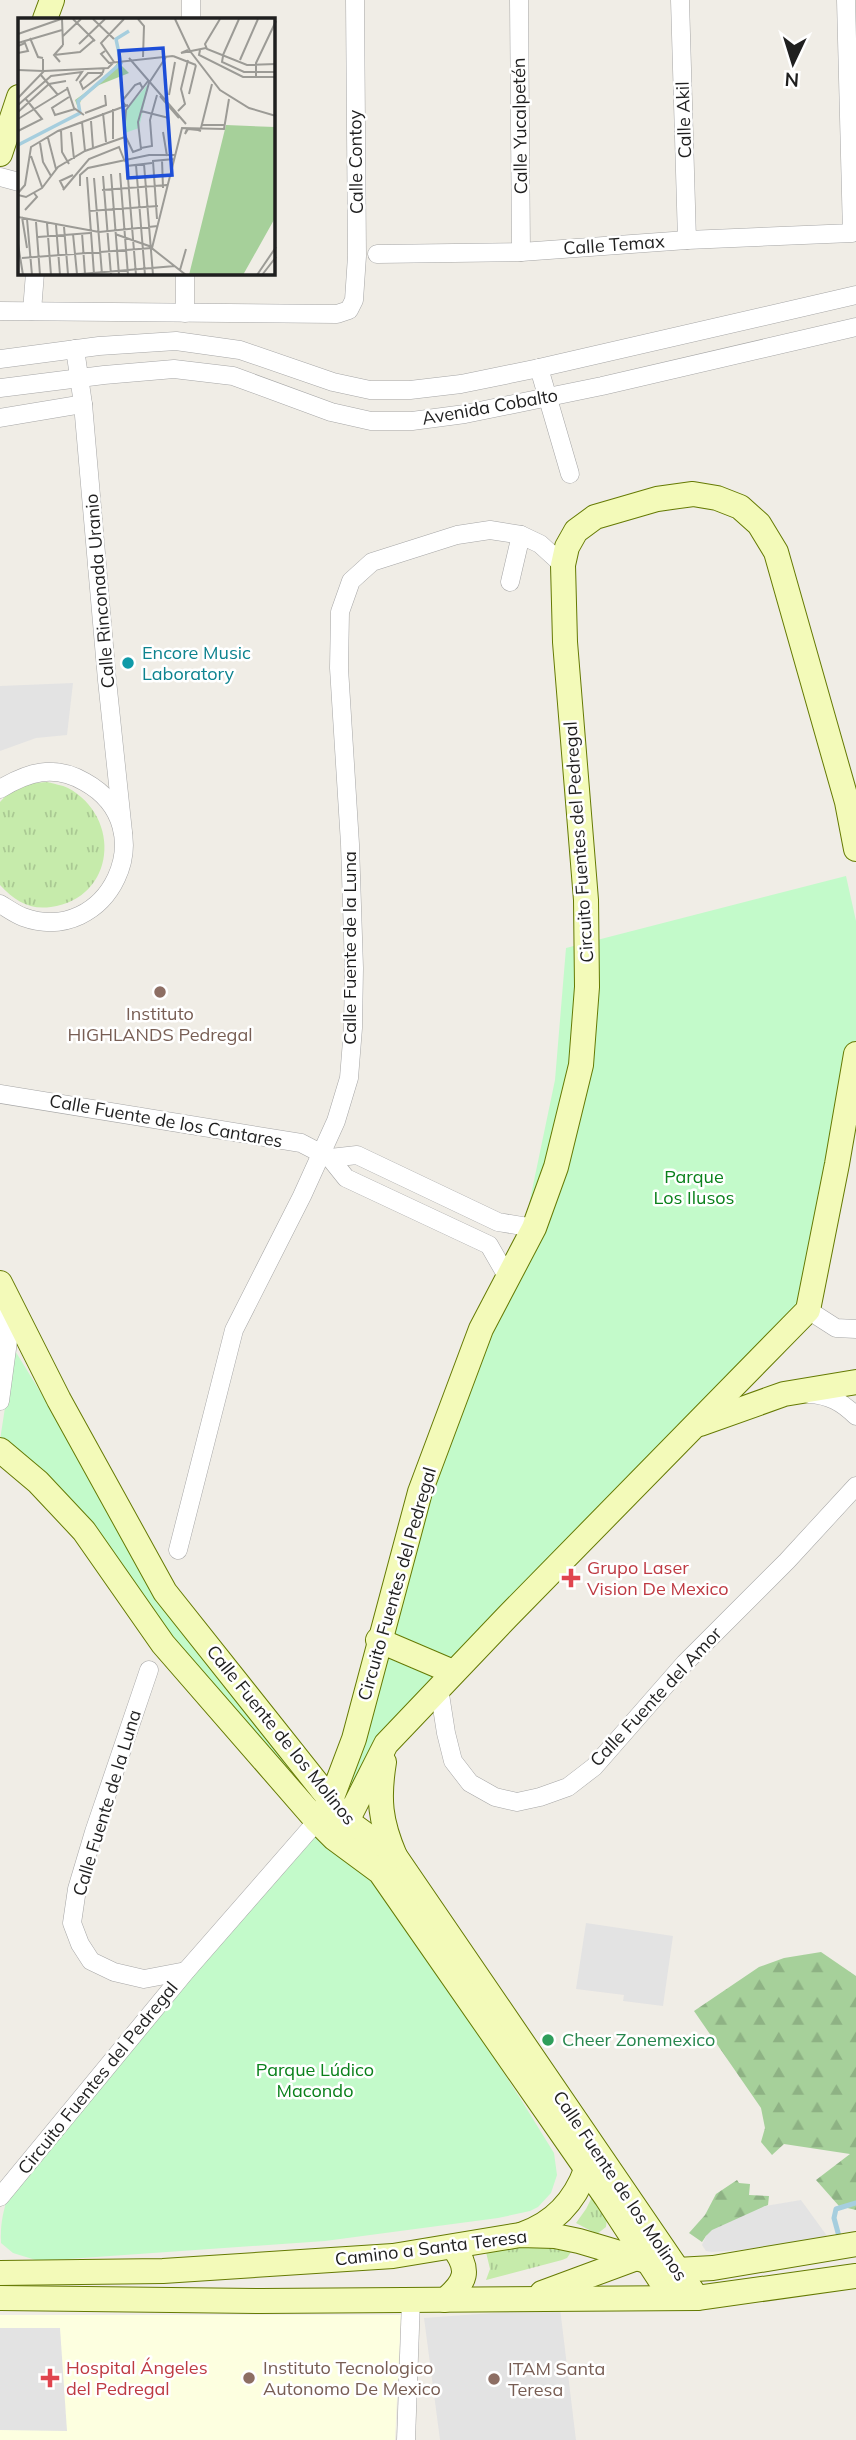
<svg xmlns="http://www.w3.org/2000/svg" width="856" height="2440" font-family="Mulish,sans-serif">
	<style>
		.education { fill: #fdffe0 }
		.grass { fill: url(#grass-tufts) }
		.forest { fill: url(#forest-firs) }
		.park { fill: #c3faca }
		.parking { fill: #e3e3e3 }
		.lines { fill: none; stroke-linecap: round; stroke-linejoin: round }
		.stream { stroke: #a6cede; stroke-width: 5 }
		.street-casing { stroke: #a6a6a6; stroke-width: 19 }
		.secondary-casing { stroke: #657a03; stroke-width: 26 }
		.street { stroke: #fff; stroke-width: 18 }
		.secondary { stroke: #f3fab9; stroke-width: 24 }
		.culture-dot { fill: #0f9aa8; stroke: #fff; stroke-width: 2.5 }
		.education-dot { fill: #8d6e63; stroke: #fff; stroke-width: 2.5 }
		.health-dot { fill: #e0444e; stroke: #fff; stroke-width: 2.5 }
		.leisure-dot { fill: #2e9e5b; stroke: #fff; stroke-width: 2.5 }
		.labels { text-anchor: middle; stroke-width: 5; stroke-linejoin: round; paint-order: stroke }
		.street-label { font-size: 18px; fill: #1f1f1f; stroke: #fff }
		.culture-label { font-size: 18px; fill: #0d838f; stroke: #fff; text-anchor: start }
		.education-label { font-size: 18px; fill: #785e54; stroke: #fff; text-anchor: start }
		.park-label { font-size: 18px; fill: #0a811b; stroke: #fff }
		.health-label { font-size: 18px; fill: #be3a42; stroke: #fff; text-anchor: start }
		.leisure-label { font-size: 18px; fill: #27864d; stroke: #fff; text-anchor: start }
		.inset-river { fill: none; stroke: #a6cede; stroke-width: 3.5 }
		.inset-road { fill: none; stroke: #9c9b96; stroke-width: 2 }
		.view { fill: #1d4ed8; fill-opacity: 0.15; stroke: #1d4ed8; stroke-width: 3.5 }
		.inset-edge { fill: none; stroke: #1f1f1f; stroke-width: 3.5 }
	</style>
	<defs>
		<pattern id="grass-tufts" width="24" height="20" patternUnits="userSpaceOnUse" patternTransform="scale(1.75)"><rect width="24" height="20" fill="#c6ebab"/><path d="M3 7l-1-3M5 7V3M7 7l1-3M15 17l-1-3M17 17v-4M19 17l1-3" fill="none" stroke="#aac993"/></pattern>
		<pattern id="forest-firs" width="22" height="20" patternUnits="userSpaceOnUse" patternTransform="scale(1.75)"><rect width="22" height="20" fill="#a6d09a"/><path d="M5 1l3.5 6h-7zM16 11l3.5 6h-7z" fill="#8eb284"/></pattern>
	</defs>
	<rect width="100%" height="100%" fill="#f0ede6"/>
	<polygon class="education" points="0,2315 401,2315 395,2440 0,2440"/>
	<g class="grass">
		<path d="M47 782C54 784 62 785 68 788 122 817 116 898 51 907 29 910 15 901 0 885V802C14 786 27 783 47 782Z"/>
		<polygon points="593,2195 607,2217 606,2227 597,2234 576,2223 586,2209"/>
		<polygon points="528,2245 570,2249 571,2252 567,2258 562,2260 486,2280 490,2269 486,2252"/>
	</g>
	<g class="forest">
		<polygon points="821,1952 856,1976 856,2210 839,2206 816,2180 850,2154 784,2144 772,2155 761,2142 765,2128 761,2108 694,2011 759,1967 784,1958"/>
		<polygon points="737,2180 739,2183 750,2184 749,2195 769,2196 768,2205 706,2236 702,2242 689,2233 705,2215 716,2194"/>
	</g>
	<g class="park">
		<polygon points="846,876 856,921 856,1051 808,1310 437,1689 347,1821 331,1800 378,1640 526,1219 555,1080 566,948"/>
		<polygon points="14,1349 98,1486 322,1794 311,1804 0,1440"/>
		<path d="M315 1827 377 1878 520 2098 554 2153 557 2175 551 2193 538 2207 530 2211 498 2218 325 2241 39 2261 13 2253 1 2243C0 2225 3 2212 8 2196Z"/>
	</g>
	<g class="parking">
		<polygon points="73,683 67,735 36,738 0,751 0,686"/>
		<polygon points="586,1923 673,1936 663,2006 623,2001 624,1995 576,1989"/>
		<polygon points="801,2200 830,2240 769,2248 712,2252 706,2251 702,2245 706,2236 712,2230 765,2206"/>
		<polygon points="560,2308 576,2440 440,2440 424,2318"/>
		<polygon points="0,2328 60,2328 67,2431 0,2430"/>
	</g>
	<g class="lines">
		<polyline class="stream" points="840,2240 834,2218 836,2209 856,2203"/>
		<g class="street-casing">
			<g id="street">
				<polyline points="519,0 521,252"/>
				<polyline points="680,0 687,240"/>
				<polyline points="191,19 191,0"/>
				<polyline points="0,177 19,182"/>
				<polyline points="377,254 521,252 687,240 852,233 846,0"/>
				<polyline points="0,311 337,314 349,310 354,300 357,256 355,0"/>
				<polyline points="32,311 35,273"/>
				<polyline points="185,313 185,273"/>
				<polyline points="75,349 83,404 107,680 123,832"/>
				<polyline points="0,359 99,346 176,341 240,350 333,382 370,390 410,390 461,384 539,368 856,295"/>
				<polyline points="539,368 570,474"/>
				<polyline points="0,388 104,375 174,369 233,376 331,412 371,421 412,421 465,414 602,386 856,327"/>
				<polyline points="0,418 83,404"/>
				<polyline points="510,582 521,535"/>
				<path d="M0 789C28 772 54 764 85 782 166 827 108 948 23 917 15 914 7 908 0 904"/>
				<polyline points="0,1094 301,1143 330,1158 346,1178 489,1245 508,1278"/>
				<polyline points="330,1158 357,1155 498,1222 534,1228"/>
				<polyline points="808,1310 836,1328 856,1329"/>
				<path d="M809 1394C829 1395 842 1402 856 1416"/>
				<polyline points="0,1401 8,1341 6,1300"/>
				<polyline points="178,1550 234,1330 302,1196 336,1121 349,1078 353,1028 354,968 350,844 339,668 340,612 351,581 372,562 457,535 490,530 521,535 540,544 563,565"/>
				<polyline points="149,1670 94,1832 77,1889 72,1923 80,1944 91,1961 114,1972 144,1979 186,1971"/>
				<polyline points="439,1688 446,1733 453,1761 470,1783 495,1797 517,1802 540,1797 568,1787 594,1767 685,1663 787,1561 856,1486"/>
				<polyline points="0,2197 186,1971 317,1821"/>
				<polyline points="406,2440 411,2300"/>
			</g>
		</g>
		<g class="secondary-casing">
			<g id="secondary">
				<polyline points="45,19 52,0"/>
				<polyline points="0,154 19,97"/>
				<polyline points="0,1283 59,1400 165,1592 347,1821 395,1856 697,2298"/>
				<polyline points="700,1424 784,1394 856,1382"/>
				<polyline points="0,1450 38,1482 84,1531 163,1644 317,1821 334,1838 380,1872 606,2197 672,2298"/>
				<polyline points="378,1640 453,1672"/>
				<path d="M384 1762C378 1799 380 1821 395 1856"/>
				<polyline points="317,1821 331,1800 354,1739 420,1492 481,1329 534,1228 556,1167 581,1065 587,987 586,900 565,642 563,565 567,547 576,531 595,517 657,499 693,494 717,498 740,507 759,524 776,552 847,802 856,849"/>
				<polyline points="339,1832 347,1821 386,1744 507,1617 808,1310 837,1164 856,1054"/>
				<path d="M523 2234C555 2223 575 2200 586 2170"/>
				<polyline points="0,2273 163,2271 393,2256 520,2235 555,2236 579,2241 677,2270 713,2268 856,2244"/>
				<polyline points="542,2293 642,2256"/>
				<polyline points="0,2298 261,2301 697,2298 856,2276"/>
				<path d="M445 2300C466 2282 471 2270 453 2247"/>
			</g>
		</g>
		<use href="#street" class="street"/>
		<use href="#secondary" class="secondary"/>
	</g>
	<circle class="culture-dot" cx="128" cy="663" r="7"/>
	<g class="education-dot">
		<circle cx="160" cy="992" r="7"/>
		<circle cx="249" cy="2378" r="7"/>
		<circle cx="494" cy="2379" r="7"/>
	</g>
	<g class="health-dot">
		<path d="M567.5 1567.5h7v7h7v7h-7v7h-7v-7h-7v-7h7z"/>
		<path d="M46.5 2367.5h7v7h7v7h-7v7h-7v-7h-7v-7h7z"/>
	</g>
	<circle class="leisure-dot" cx="548" cy="2040" r="7"/>
	<g class="labels">
		<g class="street-label">
			<text transform="translate(684 120) rotate(-92)" y="6">Calle Akil</text>
			<text transform="translate(520 126) rotate(-91)" y="6">Calle Yucalpetén</text>
			<text transform="translate(356 162) rotate(-91)" y="6">Calle Contoy</text>
			<text transform="translate(614 245) rotate(-4)" y="6">Calle Temax</text>
			<text transform="translate(490 407) rotate(-10)" y="6">Avenida Cobalto</text>
			<text transform="translate(100 591) rotate(-95)" y="6">Calle Rinconada Uranio</text>
			<text transform="translate(579 842) rotate(-94)" y="6">Circuito Fuentes del Pedregal</text>
			<text transform="translate(350 948) rotate(-90)" y="6">Calle Fuente de la Luna</text>
			<text transform="translate(166 1121) rotate(10)" y="6">Calle Fuente de los Cantares</text>
			<text transform="translate(397 1584) rotate(-74)" y="6">Circuito Fuentes del Pedregal</text>
			<text transform="translate(656 1697) rotate(-47)" y="6">Calle Fuente del Amor</text>
			<text transform="translate(281 1735) rotate(51)" y="6">Calle Fuente de los Molinos</text>
			<text transform="translate(107 1803) rotate(-73)" y="6">Calle Fuente de la Luna</text>
			<text transform="translate(98 2078) rotate(-51)" y="6">Circuito Fuentes del Pedregal</text>
			<text transform="translate(620 2186) rotate(56)" y="6">Calle Fuente de los Molinos</text>
			<text transform="translate(431 2248) rotate(-7)" y="6">Camino a Santa Teresa</text>
		</g>
		<g class="culture-label">
			<text x="142" y="659">Encore Music<tspan x="142" dy="21">Laboratory</tspan></text>
		</g>
		<g class="education-label">
			<text x="160" y="1020" text-anchor="middle">Instituto<tspan x="160" dy="21">HIGHLANDS Pedregal</tspan></text>
			<text x="263" y="2374">Instituto Tecnologico<tspan x="263" dy="21">Autonomo De Mexico</tspan></text>
			<text x="508" y="2375">ITAM Santa<tspan x="508" dy="21">Teresa</tspan></text>
		</g>
		<g class="park-label">
			<text x="694" y="1183">Parque<tspan x="694" dy="21">Los Ilusos</tspan></text>
			<text x="315" y="2076">Parque Lúdico<tspan x="315" dy="21">Macondo</tspan></text>
		</g>
		<g class="health-label">
			<text x="587" y="1574">Grupo Laser<tspan x="587" dy="21">Vision De Mexico</tspan></text>
			<text x="66" y="2374">Hospital Ángeles<tspan x="66" dy="21">del Pedregal</tspan></text>
		</g>
		<g class="leisure-label">
			<text x="562" y="2046">Cheer Zonemexico</text>
		</g>
	</g>
	<g transform="translate(18 18)">
		<rect width="257" height="257" fill="#f0ede6"/>
		<path d="M100 44 111 55 81 67 64 80 60 90 57 82 89 59ZM208 107 257 109V200L225 257H171Z" fill="#a6d09a"/>
		<path d="M131 65 121 110 107 115 108 92Z" fill="#c3faca"/>
		<path class="inset-river" d="M0 127 62 95 60 83 103 45 98 21 111 13"/>
		<path class="inset-road" d="M44 1 45 27M55 1 77 23M75 1 96 21M120 1 126 8 125 39M157 1 172 33 202 72 231 90 258 98M202 1 187 26 189 31 229 47 258 46M0 16 43 1M45 18 63 1M12 20 20 39 25 40M0 25 44 12M61 26 87 1M0 28 7 25 10 33 0 35M170 32 163 35 188 30M182 32 181 37 225 59H258M87 33 83 36 91 45 155 38M36 37 62 34 76 22M205 37 221 1M155 38 178 47M205 38 204 44 226 54H258M111 40 168 106M222 42 240 1M42 44 36 37 45 27M96 44 83 25 106 1M0 52 25 53V41M84 55H70L62 64 65 71 82 58 84 56V55L85 54 86 50M22 56 40 77M238 58V45L258 3M130 63 108 92 106 115 115 134 123 131 120 104 131 65 148 39M49 69 56 90 66 97M171 76 178 47M151 77 157 44M142 78 161 100M51 79 34 90 37 97 57 91M0 80 26 53 90 50 96 44M0 87 33 58 64 54 58 63M108 88 104 83 117 67 122 65 125 71M95 91V121M123 93 151 100M160 93 167 86 163 71 170 42M0 94 31 66 48 63M67 95 88 87 87 77M85 95 88 124M0 101 49 71M73 103 75 130M64 104 67 133M184 107H207M183 110 194 66M170 111 167 116 169 111H170L180 112 183 113M43 112 44 134 51 146M0 113 24 101 7 80M53 114 56 141M145 114 149 138M30 120 38 151M22 125 25 144 33 158M123 130 134 128 132 102 139 77M13 138 24 169M144 142 145 170M126 146 135 257M118 147 127 257M102 155 110 257M93 156 101 257M85 158 93 257M69 159 76 256M76 160 84 256M62 168V157L70 150 131 137H157M46 171 42 163 55 157M45 172 71 141 101 129 107 144M84 172 149 167M0 175 7 167 13 129 40 113 110 87M0 177 8 179 24 170 40 149 67 133 107 119M7 192 19 179 16 175M71 193 140 188M0 199 81 214 140 208M4 199 9 230M9 201 14 257M139 201 135 143 156 141M18 204 22 257M29 205 33 257M38 207 42 257M46 209 50 256M64 215 67 256M55 216 59 256M97 216 131 228 168 257M20 219 72 215M0 226 5 257M134 230 164 110 206 111 211 81M4 240 134 230M162 252 168 231M51 257 157 248M118 257 109 148 134 145M239 257 258 229M244 257 258 239"/>
		<path class="view" d="M145 30 154 157 110 160 101 33Z"/>
		<rect width="257" height="257" class="inset-edge"/>
	</g>
	<g transform="translate(793 63) rotate(184)" stroke="#ffffff" stroke-width="5" paint-order="stroke">
	<path d="M0-5L12 26L0 18L-12 26Z" fill="#1f1f1f"/>
	<text y="-10" font-size="19" font-weight="bold" text-anchor="middle" fill="#1f1f1f">N</text>
	</g>
</svg>
